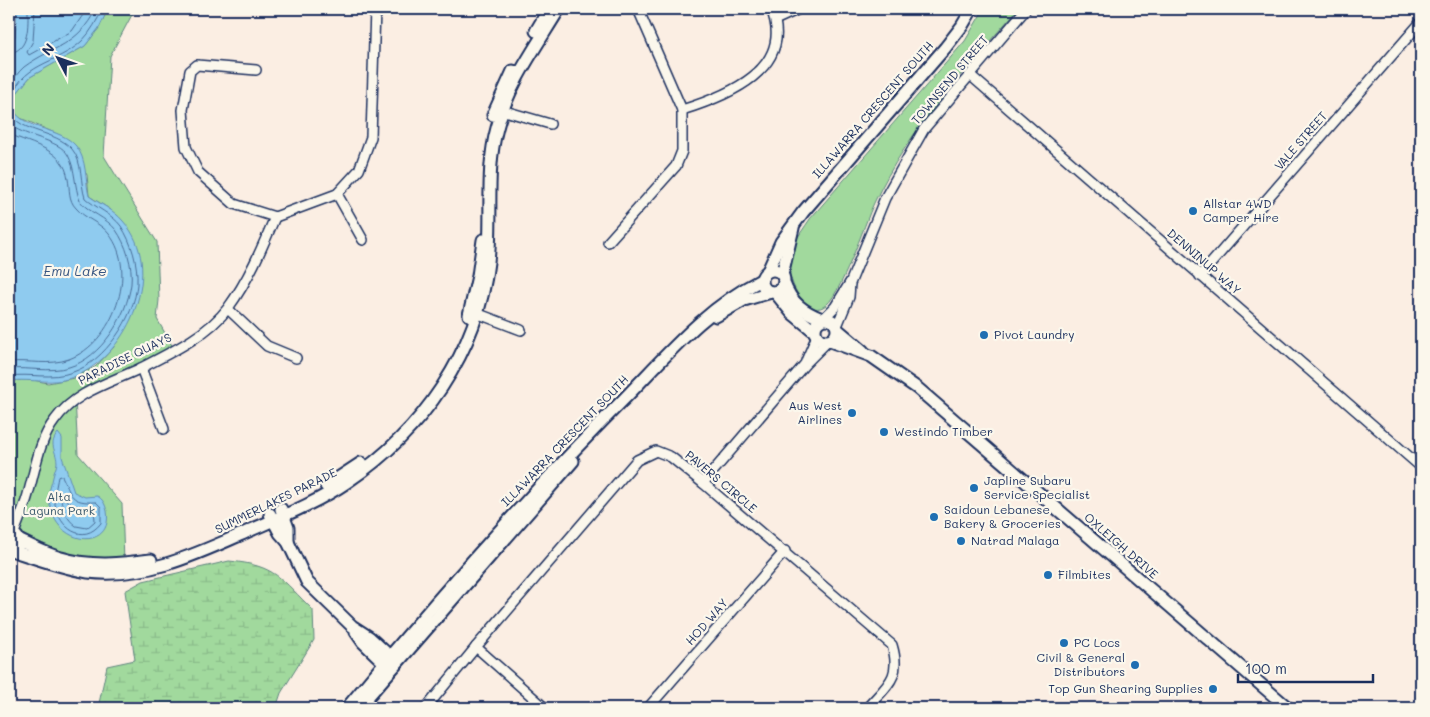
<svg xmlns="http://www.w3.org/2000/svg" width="1430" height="717" font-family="Mali,sans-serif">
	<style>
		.green { fill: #a1d99d; stroke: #5e847e }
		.wetland { fill: url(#wetland-marsh); stroke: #5e847e }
		.water { fill: #8fcbef; stroke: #618db5 }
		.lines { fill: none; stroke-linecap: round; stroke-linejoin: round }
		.shore { stroke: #496d98; stroke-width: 1 }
		.minor-casing { stroke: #1b2f5e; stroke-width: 12 }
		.tertiary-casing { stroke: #1b2f5e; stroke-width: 15 }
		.minor { stroke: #fbf7ec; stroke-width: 9 }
		.tertiary { stroke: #fbf7ec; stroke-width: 11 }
		.poi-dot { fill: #1f6fb2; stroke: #fbf7ec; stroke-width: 2 }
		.labels { text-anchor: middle; stroke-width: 4.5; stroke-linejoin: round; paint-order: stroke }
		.street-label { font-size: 12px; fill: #1b2f5e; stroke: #fbf7ec }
		.poi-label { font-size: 12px; fill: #1b2f5e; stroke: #fbf7ec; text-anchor: start }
		.park-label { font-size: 12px; fill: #3c5a6e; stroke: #fbf7ec }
		.water-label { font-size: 14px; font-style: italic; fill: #385682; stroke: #fbf7ec }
	</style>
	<defs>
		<pattern id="wetland-marsh" width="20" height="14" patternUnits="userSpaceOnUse" patternTransform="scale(1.25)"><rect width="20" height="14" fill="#a1d99d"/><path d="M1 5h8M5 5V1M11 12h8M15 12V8" fill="none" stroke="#8abb8a"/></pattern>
	</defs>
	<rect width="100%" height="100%" fill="#fbeee3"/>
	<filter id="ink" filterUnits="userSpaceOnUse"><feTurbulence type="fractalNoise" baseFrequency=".02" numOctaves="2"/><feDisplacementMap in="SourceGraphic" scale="10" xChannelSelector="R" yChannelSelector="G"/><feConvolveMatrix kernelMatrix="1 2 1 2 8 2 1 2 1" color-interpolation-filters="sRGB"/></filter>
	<g filter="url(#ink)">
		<g class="green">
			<polygon points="108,9 135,9 110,56 104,156 157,242 159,300 157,319 174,349 75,398 78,454 122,504 124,562 85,560 47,552 9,531 9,381 28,379 48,383 74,378 95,367 114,347 111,210 89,196 87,175 64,137 18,117 13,109 16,94 30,77 85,46 99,28"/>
			<path d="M984 9H1018C965 70 909 128 874 203 865 222 840 300 823 307 820 309 815 308 812 309 793 296 783 267 793 246 798 236 804 228 810 219L965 41Z"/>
		</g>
		<path class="wetland" d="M229 561C276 565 281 579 313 610L314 640 281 693 276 708H98L107 666 135 660 125 591 143 581Z"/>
		<g class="water">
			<path d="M17 9H108L99 28 85 46 30 77 16 94 13 109C25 131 60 127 76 146 87 159 85 180 89 196 100 204 114 210 123 221 166 268 129 354 76 376 54 386 32 378 9 381V43L15 37Z"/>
			<path d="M58 433 62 438V457L74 492 85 497 97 496C103 499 105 504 107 511 114 553 49 547 49 495 49 489 52 483 53 477 54 472 57 466 57 462 56 449 48 445 58 433Z"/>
		</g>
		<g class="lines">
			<g class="shore">
				<polyline points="35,9 33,41 27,52 29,55 72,31 87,9"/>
				<path d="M9 53C30 51 28 24 28 9"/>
				<path d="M9 86C13 80 18 72 24 67 54 45 77 47 96 9"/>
				<path d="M9 104C20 61 56 66 82 41 91 32 97 20 103 9"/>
				<path d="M9 112C22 134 55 130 72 149 83 162 80 183 85 198 96 208 112 214 121 226 132 243 138 264 137 284 135 317 104 362 73 372 51 380 31 373 9 376"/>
				<path d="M9 124C23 137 59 139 68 155 76 170 74 186 80 201 89 213 106 217 116 230 126 244 133 266 131 284 127 316 101 358 69 367 49 373 30 367 9 369"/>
				<path d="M9 134C33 145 64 149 68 179 70 189 68 200 76 208 85 219 101 223 109 234 139 272 113 343 69 359 50 366 29 360 9 362"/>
				<path d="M62 476C72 496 70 503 96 502L101 507V523C83 546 59 528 55 504 54 495 56 487 58 477Z"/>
				<path d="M64 499 75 506 94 508 95 521 87 528 76 526C68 520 62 510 61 500Z"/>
			</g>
			<g class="minor-casing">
				<g id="minor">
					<polyline points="775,20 799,9"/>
					<polyline points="256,70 197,65 190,71 183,110 186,147 198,172 234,204 275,217 337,194 359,170 371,137 375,9"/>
					<polyline points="970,75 1421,467"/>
					<polyline points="498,109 550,124"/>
					<path d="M682 110C727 96 796 69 771 9"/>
					<polyline points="337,194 363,240"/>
					<polyline points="608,242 676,166 682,151 682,110 638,9"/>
					<polyline points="1200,276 1421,22"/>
					<polyline points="228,309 267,346 296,358"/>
					<polyline points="471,311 521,330"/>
					<polyline points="823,319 835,307 851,281 885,198 924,129 1026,9"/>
					<polyline points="837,326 849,297 850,283"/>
					<polyline points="806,361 816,338 815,334"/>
					<polyline points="141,368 164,429"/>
					<polyline points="703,483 805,364 827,342"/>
					<path d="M14 533C18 523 22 512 26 501 35 474 37 443 55 420 76 391 110 383 141 368 170 353 208 335 228 308 248 281 262 248 275 217"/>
					<polyline points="476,647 545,708"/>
					<path d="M426 708 476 647 637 460 656 451 671 457 703 483 892 645C902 678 887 685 867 708"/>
					<polyline points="648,708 785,551"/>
				</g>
			</g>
			<g class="tertiary-casing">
				<g id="tertiary">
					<polyline points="536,31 549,9"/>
					<polyline points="493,115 513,71"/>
					<circle cx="773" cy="281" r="11"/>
					<polyline points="768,271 781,242 803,212 945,48 962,26 972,9"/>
					<polyline points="782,275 793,228"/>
					<path d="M784 283C791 303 804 312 822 319"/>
					<polyline points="775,292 792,313 814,331"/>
					<polyline points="469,315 478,276 483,240"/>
					<polyline points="716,316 744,300 771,292"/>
					<circle cx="826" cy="330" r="11"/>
					<polyline points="838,330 863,351"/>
					<polyline points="830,341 871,356 917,388 1288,708"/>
					<polyline points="326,486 361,463"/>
					<polyline points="281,509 288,528 288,542"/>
					<polyline points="270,514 280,533 288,542 307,582 352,626 369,637 395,661"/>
					<polyline points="9,531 17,537 17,547"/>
					<path d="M18 540C32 546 46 554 61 558 90 567 122 564 151 560"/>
					<path d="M14 551C38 559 63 568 88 572 147 579 199 553 251 530 283 516 318 502 347 482 422 432 478 352 488 262 493 218 485 171 497 128 508 85 536 47 559 9"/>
					<polyline points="356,632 363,642 389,667"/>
					<path d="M347 708C434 602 526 498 622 401 666 356 706 308 761 280"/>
					<polyline points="358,708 573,461"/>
				</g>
			</g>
			<use href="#minor" class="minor"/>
			<use href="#tertiary" class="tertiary"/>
		</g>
	</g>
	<g class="poi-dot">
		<circle cx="1193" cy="211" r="5"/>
		<circle cx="984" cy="335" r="5"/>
		<circle cx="852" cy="413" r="5"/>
		<circle cx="884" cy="432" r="5"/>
		<circle cx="974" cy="488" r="5"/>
		<circle cx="934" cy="517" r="5"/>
		<circle cx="961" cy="541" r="5"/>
		<circle cx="1048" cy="575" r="5"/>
		<circle cx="1064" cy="643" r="5"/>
		<circle cx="1135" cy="665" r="5"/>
		<circle cx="1213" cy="689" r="5"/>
	</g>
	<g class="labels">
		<g class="street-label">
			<text transform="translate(950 80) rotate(-50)" y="4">TOWNSEND STREET</text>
			<text transform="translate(873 110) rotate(-49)" y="4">ILLAWARRA CRESCENT SOUTH</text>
			<text transform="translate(1301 141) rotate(-49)" y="4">VALE STREET</text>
			<text transform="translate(1204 262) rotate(41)" y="4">DENNINUP WAY</text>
			<text transform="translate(125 359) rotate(-26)" y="4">PARADISE QUAYS</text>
			<text transform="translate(565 441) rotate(-46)" y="4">ILLAWARRA CRESCENT SOUTH</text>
			<text transform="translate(721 482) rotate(40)" y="4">PAVERS CIRCLE</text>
			<text transform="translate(276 501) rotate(-26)" y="4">SUMMERLAKES PARADE</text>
			<text transform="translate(1121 546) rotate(41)" y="4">OXLEIGH DRIVE</text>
			<text transform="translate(707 622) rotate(-49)" y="4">HOD WAY</text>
		</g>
		<g class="poi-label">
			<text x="1203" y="208">Allstar 4WD<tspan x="1203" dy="14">Camper Hire</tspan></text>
			<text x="994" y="339">Pivot Laundry</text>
			<text x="842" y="410" text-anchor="end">Aus West<tspan x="842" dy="14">Airlines</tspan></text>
			<text x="894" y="436">Westindo Timber</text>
			<text x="984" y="485">Japline Subaru<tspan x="984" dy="14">Service Specialist</tspan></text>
			<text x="944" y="514">Saidoun Lebanese<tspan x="944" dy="14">Bakery &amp; Groceries</tspan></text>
			<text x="971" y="545">Natrad Malaga</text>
			<text x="1058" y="579">Filmbites</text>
			<text x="1074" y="647">PC Locs</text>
			<text x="1125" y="662" text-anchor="end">Civil &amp; General<tspan x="1125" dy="14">Distributors</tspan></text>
			<text x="1203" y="693" text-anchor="end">Top Gun Shearing Supplies</text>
		</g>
		<g class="park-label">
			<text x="59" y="501">Alta<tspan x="59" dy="14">Laguna Park</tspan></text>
		</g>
		<g class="water-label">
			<text x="75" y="276">Emu Lake</text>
		</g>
	</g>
	<rect width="1430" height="717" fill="none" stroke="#fbf7ec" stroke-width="30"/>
	<rect x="15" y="15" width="1400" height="687" fill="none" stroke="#1b2f5e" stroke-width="2" filter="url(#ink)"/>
	<g transform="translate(58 58) rotate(311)" stroke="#fbf7ec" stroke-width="4" paint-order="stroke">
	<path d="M0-4L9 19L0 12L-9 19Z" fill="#1b2f5e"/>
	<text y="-8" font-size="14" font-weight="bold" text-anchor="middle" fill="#1b2f5e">N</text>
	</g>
	<path d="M1238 674v8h135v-8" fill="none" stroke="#1b2f5e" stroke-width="2.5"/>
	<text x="1245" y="674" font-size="15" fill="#1b2f5e" stroke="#fbf7ec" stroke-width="4" paint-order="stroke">100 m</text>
</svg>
